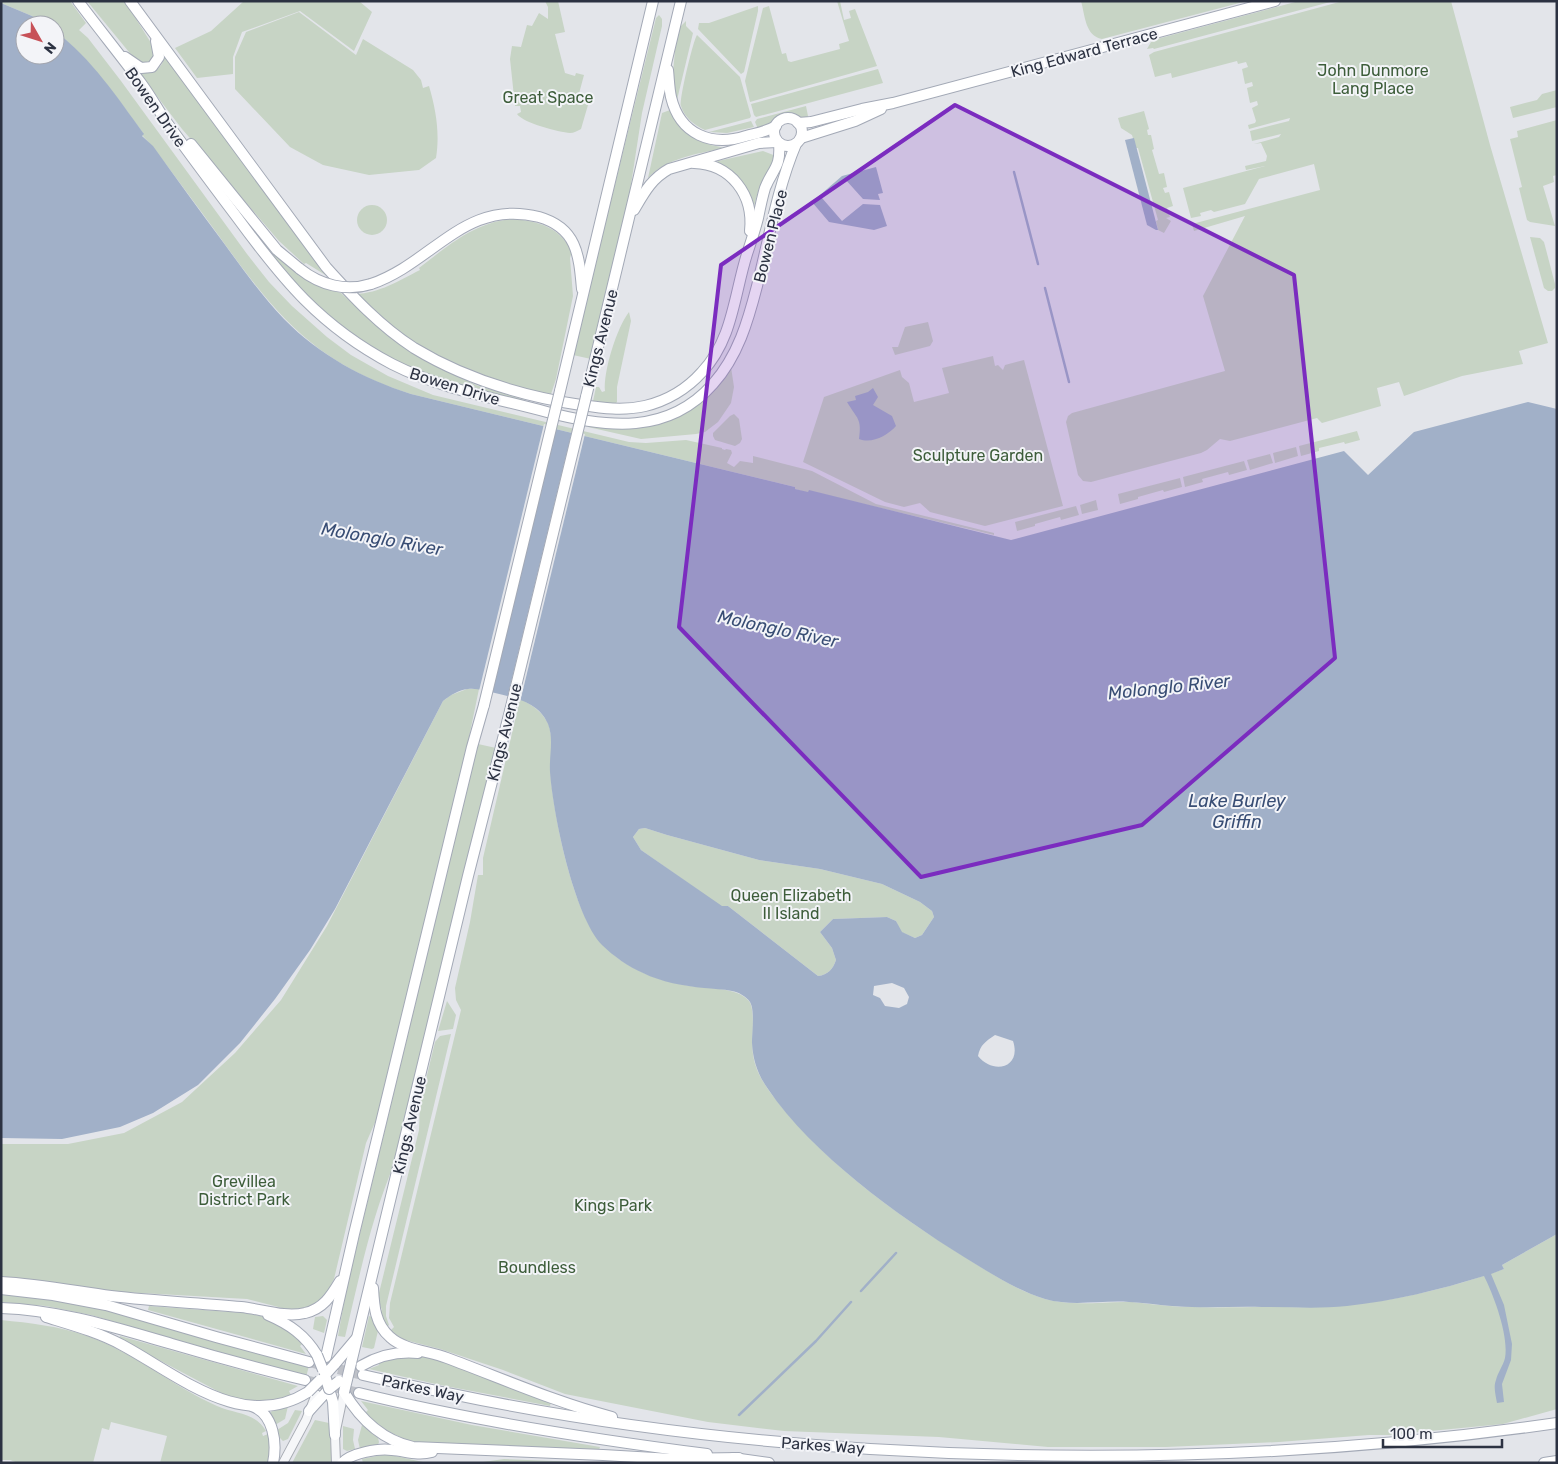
<svg xmlns="http://www.w3.org/2000/svg" width="1558" height="1464" font-family="Rubik,sans-serif">
	<style>
		.green { fill: #c7d4c5 }
		.water { fill: #a1b0c8; fill-rule: evenodd }
		.pier { fill: #e3e5ea }
		.lines { fill: none; stroke-linecap: round; stroke-linejoin: round }
		.stream { stroke: #a1b0c8; stroke-width: 2.5 }
		.major-tunnel { stroke: #bec1c8; stroke-width: 10; stroke-dasharray: 10 5; stroke-linecap: butt }
		.minor-casing { stroke: #a8acb4; stroke-width: 10 }
		.major-casing { stroke: #a3a9b6; stroke-width: 12 }
		.minor { stroke: #f6f7f9; stroke-width: 8 }
		.major { stroke: #fff; stroke-width: 10 }
		.major-bridge-casing { stroke: #a3a9b6; stroke-width: 12; stroke-linecap: butt }
		.major-bridge { stroke: #fff; stroke-width: 10 }
		.marked { fill: #7b2cbf; fill-opacity: 0.2; stroke: #7b2cbf; stroke-width: 4; stroke-linejoin: round }
		.labels { text-anchor: middle; stroke-width: 4; stroke-linejoin: round; paint-order: stroke }
		.street-label { font-size: 16px; fill: #2c3242; stroke: #f3f4f8 }
		.park-label { font-size: 16px; fill: #3d5d3a; stroke: #f3f4f8 }
		.water-label { font-size: 18px; font-style: italic; fill: #384d74; stroke: #f3f4f8 }
	</style>
	<rect width="100%" height="100%" fill="#e3e5ea"/>
	<g class="green">
		<path d="M1 1H70L86 23 79 30 88 38 121 81 247 254 269 282 292 306 327 337 351 355 388 376 433 395 629 442 646 443 686 440 722 448V449L725 450 726 449 731 450 732 453 727 463 734 467 740 461 753 463V456L812 471 876 504 994 533V535L809 491 808 493 795 489V487L411 394C315 364 275 314 219 236 197 206 175 176 153 147L142 135 143 133C116 96 91 60 55 31V25H46L32 16 1 3Z"/>
		<polygon points="87,1 125,1 156,51 156,54 149,64 138,63"/>
		<polygon points="244,1 359,1 372,12 354,51 300,11 242,32 233,57 233,74 197,78 175,48 211,31"/>
		<path d="M545 1H558L565 32 555 34 565 73 575 76 576 73 584 75 577 101 588 105 581 129C577 131 574 133 570 133 559 132 523 123 517 114L521 112 520 106H515L510 59 512 46 521 47 527 25 532 26 539 13 548 19V7Z"/>
		<polygon points="837,1 840,1 844,20 851,18 849,11 855,9 877,66 750,102 745,81 763,8 769,6 782,54 786,53 788,61 791,62 840,49 839,44 849,41"/>
		<path d="M1081 1H1247L1102 39C1085 36 1085 15 1081 1Z"/>
		<polygon points="1299,1 1334,1 1154,49 1153,48 1147,49 1151,42 1157,39"/>
		<polygon points="1343,1 1451,1 1490,145 1548,343 1519,351 1523,364 1462,376 1404,396 1399,382 1377,388 1381,406 1322,423 1317,418 1230,441 1220,439 1207,450 1201,453 1091,482 1083,481 1078,475 1066,422 1068,416 1072,413 1225,371 1203,296 1245,216 1194,231 1192,224 1320,190 1314,164 1259,179 1245,204 1214,212 1211,210 1200,213 1201,216 1191,218 1183,188 1265,166 1246,170 1245,166 1266,161 1267,156 1261,143 1254,144 1279,137 1281,134 1252,141 1250,131 1289,121 1290,118 1249,129 1248,125 1255,123 1256,121 1252,108 1258,105 1257,101 1250,103 1247,88 1253,86 1252,82 1245,84 1242,69 1248,67 1246,62 1238,64 1237,61 1172,78 1171,73 1155,77 1149,55 1154,52"/>
		<polygon points="758,6 758,11 744,72 741,74 698,29 699,23 709,23"/>
		<path d="M299 12 356 55 363 39 413 70 421 80 423 88 429 86C436 110 440 133 436 158L419 170 369 175 323 165 290 147 235 89V57L246 32Z"/>
		<polygon points="659,15 662,19 662,26 642,113 628,204 591,359 573,355 656,18"/>
		<polygon points="686,21 686,26 693,33 677,100 672,83 676,40 680,27"/>
		<path d="M697 35 740 77 751 116 750 118 705 130C695 126 684 117 681 106 679 100 693 41 697 35Z"/>
		<path d="M165 56 166 57 327 276 306 263 304 264 279 241 241 197 182 129 140 74C153 71 160 73 165 56Z"/>
		<polygon points="878,69 883,83 756,117 754,115 751,104"/>
		<polygon points="1557,90 1557,107 1513,118 1510,107 1537,100 1542,94"/>
		<polygon points="806,106 808,116 807,118 784,114 768,125 758,129 755,122 757,119"/>
		<path d="M670 110C678 126 690 139 708 144 713 146 719 146 723 148 698 154 666 158 648 178L662 113Z"/>
		<polygon points="1144,111 1149,129 1147,130 1148,135 1151,135 1154,149 1152,150 1159,174 1164,173 1167,187 1163,188 1165,193 1169,192 1173,206 1167,208 1170,217 1166,218 1171,221 1164,233 1158,230 1156,221 1158,220 1138,148 1136,148 1132,135 1121,128 1118,118"/>
		<polygon points="1557,120 1557,175 1553,176 1554,182 1543,186 1555,226 1530,222 1527,220 1519,188 1522,187 1510,139 1518,137 1517,131"/>
		<polygon points="751,121 754,127 727,133 709,132"/>
		<path d="M763 151 776 156 763 186 760 185 754 206C748 186 737 171 717 163L718 161Z"/>
		<polygon points="209,173 315,283 324,288 341,293 380,329 407,349 430,363 476,385 525,400 524,405 441,383 367,348 302,297"/>
		<circle cx="372" cy="220" r="15"/>
		<path d="M513 219C538 221 559 227 572 251L570 258 573 296 556 379 551 394 510 388 460 369 409 340 355 294C380 293 398 281 420 270L419 268C448 246 474 222 513 219Z"/>
		<polygon points="1530,237 1540,238 1544,242 1555,284 1555,288 1552,291 1548,291 1544,288"/>
		<path d="M629 312 631 321 617 387V402L615 404 593 401 596 387H599L602 392 605 391C603 372 617 327 629 312Z"/>
		<polygon points="928,322 933,341 930,346 895,355 892,347 898,347 905,327"/>
		<polygon points="993,356 995,366 998,365 1003,370 1005,365 1024,360 1063,506 985,526 930,512 920,503 904,507 885,502 803,462 824,397 900,370 902,377 909,383 914,402 949,393 942,368"/>
		<polygon points="731,367 734,387 731,403 718,422 705,432 696,434 641,439 588,427 589,425 611,428 635,427 669,418"/>
		<polygon points="734,414 739,419 742,439 740,443 735,446 715,440 713,436 713,433 730,416"/>
		<polygon points="1357,431 1360,440 1345,444 1344,442 1319,448 1319,451 1301,456 1299,446"/>
		<polygon points="1296,447 1298,456 1275,463 1273,453"/>
		<polygon points="1270,454 1273,463 1250,470 1247,460"/>
		<polygon points="1244,461 1247,470 1229,475 1228,472 1202,479 1203,482 1185,487 1183,477"/>
		<polygon points="1180,478 1182,487 1164,492 1163,490 1138,497 1138,499 1120,504 1118,494"/>
		<polygon points="1096,500 1098,510 1082,514 1080,505"/>
		<polygon points="1076,506 1079,515 1061,520 1060,517 1035,524 1035,526 1017,531 1015,522"/>
		<polygon points="467,689 479,689 467,747 377,1118 366,1143 334,1279 327,1293 317,1302 308,1307 290,1310 247,1299 105,1291 1,1278 1,1144 68,1144 124,1133 182,1102 235,1053 281,1000 327,926 443,701 451,695"/>
		<path d="M520 699C533 705 544 713 549 726 554 742 550 763 551 780 555 820 570 893 591 928 610 962 649 979 685 985 703 989 737 986 749 1001 756 1010 751 1041 753 1054 755 1070 763 1083 773 1096 823 1162 898 1216 968 1259 992 1274 1018 1291 1045 1299 1074 1307 1103 1301 1132 1302 1152 1304 1172 1307 1193 1307 1217 1308 1242 1307 1266 1307 1293 1307 1320 1308 1347 1305 1400 1300 1453 1287 1504 1269L1502 1265 1557 1234V1409L1503 1424 1389 1435H1369L1279 1442 1166 1447H1048L939 1437 784 1431 708 1422 565 1394 503 1370 440 1349 405 1340 390 1331 394 1327 389 1318 390 1303 461 1010 456 1000 455 988 470 922 478 875H483V858Z"/>
		<path d="M478 744 496 748 395 1162C371 1218 359 1278 345 1337L338 1336 346 1291Z"/>
		<path d="M645 828 667 835 759 860 820 869 882 884 920 902 932 911 934 917 922 935 915 938 901 932 896 921 887 917 833 919 820 932 832 948 836 960C833 969 828 975 818 976L728 906 722 907 641 850 633 837 639 829Z"/>
		<polygon points="447,1001 456,1015 453,1029 438,1031"/>
		<polygon points="451,1034 386,1306 386,1316 389,1325 387,1327 380,1312 382,1310 379,1302 379,1293 419,1130 420,1104 435,1042 440,1036"/>
		<polygon points="1,1294 86,1304 309,1366 306,1377 91,1315 46,1306 1,1302"/>
		<polygon points="149,1306 244,1313 261,1316 286,1329 303,1343 300,1346 306,1354 148,1310"/>
		<polygon points="323,1316 327,1320 324,1333 313,1329 315,1317"/>
		<polygon points="369,1316 372,1317 378,1331 374,1348 372,1349 362,1347"/>
		<path d="M1 1320C30 1323 59 1326 87 1336 134 1352 172 1386 217 1406 235 1414 255 1412 266 1431L262 1433 263 1436 268 1434 271 1449 269 1450V1463H160L167 1436 111 1422 109 1430 102 1428 93 1463H18L10 1460H1Z"/>
		<polygon points="120,1336 298,1386 289,1391 291,1395 276,1399 253,1401 227,1396 119,1339"/>
		<polygon points="417,1355 440,1360 551,1402 550,1406 440,1385 369,1369 379,1365 378,1361"/>
		<path d="M361 1401 472 1425 600 1447 599 1450 415 1442C395 1437 380 1427 365 1413L368 1410Z"/>
		<polygon points="288,1406 285,1419 275,1425 270,1413 272,1411"/>
		<polygon points="295,1410 302,1411 288,1439 283,1441 280,1438 277,1430 288,1423"/>
		<polygon points="315,1420 329,1423 332,1463 292,1463"/>
		<polygon points="362,1425 378,1438 379,1442 378,1445 360,1449 358,1440"/>
		<polygon points="343,1426 354,1429 353,1440 355,1449 347,1451 343,1449"/>
		<polygon points="386,1454 423,1462 456,1463 363,1463 362,1459"/>
		<polygon points="504,1459 606,1463 476,1463"/>
	</g>
	<g class="water">
		<path d="M1 3 32 16 46 25H25V55H55V31C92 59 117 97 144 134L142 136 153 146C176 178 199 210 223 242 242 268 261 295 284 319 319 355 364 379 411 394L795 487V489L808 492 809 490 1011 540 1344 451 1368 475 1414 432 1528 402 1557 409V1234L1502 1265 1504 1269 1491 1274 1504 1305 1512 1344 1511 1360 1502 1384 1504 1402 1497 1403C1496 1396 1493 1387 1496 1380 1498 1372 1503 1366 1505 1358 1509 1336 1494 1296 1484 1276 1439 1290 1393 1301 1347 1306 1319 1309 1290 1307 1262 1307 1239 1306 1215 1308 1192 1307 1171 1307 1150 1303 1129 1302 1101 1300 1073 1307 1045 1299 1016 1290 990 1273 964 1257 898 1216 812 1154 768 1089 758 1075 753 1061 752 1043 752 1033 755 1010 750 1002 746 996 738 992 732 991 723 989 713 989 704 988 684 986 661 982 643 973 629 967 613 956 602 945 574 916 553 814 550 772 549 756 554 739 548 724 539 702 515 698 495 693 486 691 477 688 468 689 458 690 451 695 443 701L335 909 310 950 275 999 240 1043 198 1085 153 1113 120 1127 62 1139 1 1138ZM645 828 667 835 759 860 820 869 882 884 920 902 932 911 934 917 922 935 915 938 902 932 896 921 887 917 833 919 820 932 832 948 836 960C833 969 828 975 818 976L728 906H722L641 850 633 837 639 829ZM892 983 904 988 909 997 907 1004 899 1008 885 1006 880 998 873 995 874 986ZM995 1035 1013 1041C1022 1068 993 1075 978 1056 980 1045 986 1041 995 1035Z"/>
		<polygon points="1134,138 1158,230 1156,230 1147,225 1125,140"/>
		<polygon points="876,167 883,193 878,194 880,200 863,199 845,179 822,198 842,221 863,204 880,205 887,226 874,230 829,222 812,202 842,176"/>
		<path d="M873 388 878 397 873 405 892 416 896 426C887 436 872 444 859 439 862 418 857 419 847 402L856 400 855 396 868 392Z"/>
	</g>
	<g class="pier">
		<polygon points="544,424 556,427 492,695 479,691"/>
		<polygon points="572,431 585,434 520,702 507,699"/>
		<polygon points="1413,432 1368,474 1343,449 1346,449 1368,472 1410,433"/>
	</g>
	<g class="lines">
		<g class="stream">
			<polyline points="1014,172 1038,264"/>
			<polyline points="1045,288 1069,382"/>
			<polyline points="861,1291 896,1253"/>
			<polyline points="739,1415 816,1341 851,1302"/>
		</g>
		<g class="major-tunnel">
			<polyline points="309,1362 363,1375"/>
			<polyline points="305,1380 359,1393"/>
		</g>
		<g class="minor-casing">
			<g id="minor">
				<polyline points="283,1463 306,1420 316,1394"/>
				<polyline points="336,1463 335,1435 344,1392"/>
			</g>
		</g>
		<g class="major-casing">
			<g id="major">
				<path d="M78 1C99 29 121 56 141 83 150 95 157 108 165 120 188 152 212 184 236 216 283 280 320 326 392 364 441 389 495 398 547 412 607 428 668 435 713 384 738 356 748 321 757 286 769 239 777 189 796 144"/>
				<path d="M130 1 326 267C353 297 380 326 414 348 465 379 522 396 581 405 602 408 623 411 645 406 666 401 687 389 702 372 733 339 734 295 747 254 751 242 755 230 758 218 760 208 762 198 765 188 773 168 781 168 779 143"/>
				<polyline points="125,57 141,68 152,67 159,57 156,41"/>
				<path d="M668 70C669 79 669 88 671 97 680 135 712 147 746 136 757 133 766 132 776 126"/>
				<circle cx="788" cy="132" r="14"/>
				<polyline points="798,123 811,122 862,109 893,103 1275,1"/>
				<polyline points="801,138 855,121 881,109"/>
				<polyline points="191,144 277,250 300,269"/>
				<path d="M694 163C731 164 754 195 750 231"/>
				<path d="M634 210C644 193 651 179 669 169L759 143 777 142"/>
				<path d="M371 284C433 263 465 198 539 217 577 228 579 255 582 289"/>
				<polyline points="560,391 653,1"/>
				<polyline points="586,397 681,1"/>
				<path d="M1 1282C38 1284 74 1291 111 1296 154 1301 197 1303 241 1307 261 1309 285 1318 305 1313 323 1309 331 1296 340 1281"/>
				<path d="M373 1288C374 1306 375 1324 390 1337 404 1350 429 1351 447 1358 501 1378 555 1402 612 1417"/>
				<polyline points="1,1289 53,1295 106,1305 216,1337 309,1362"/>
				<path d="M1 1308C61 1310 116 1328 172 1344 216 1357 260 1369 305 1380"/>
				<path d="M268 1315C289 1324 305 1335 317 1355"/>
				<path d="M46 1317C72 1325 98 1332 122 1345 178 1375 243 1433 308 1392"/>
				<polyline points="326,1357 354,1234 472,747 484,705"/>
				<polyline points="351,1363 468,876 510,711"/>
				<polyline points="334,1365 356,1339"/>
				<path d="M361 1366C378 1356 398 1351 418 1353"/>
				<path d="M363 1375C393 1382 422 1388 452 1394 590 1423 730 1440 870 1449 1100 1463 1329 1456 1557 1423"/>
				<path d="M344 1392C360 1419 382 1440 413 1447L603 1455 672 1459 739 1458"/>
				<path d="M359 1393C473 1421 590 1439 707 1454"/>
				<path d="M252 1406C274 1414 277 1443 273 1463"/>
				<polyline points="309,1411 329,1389 333,1402 335,1435"/>
				<polyline points="733,1458 769,1463"/>
				<path d="M342 1463C351 1453 379 1448 392 1450 406 1451 417 1456 432 1452"/>
				<polyline points="1544,1463 1557,1461"/>
			</g>
		</g>
		<use href="#minor" class="minor"/>
		<use href="#major" class="major"/>
		<g class="major-bridge-casing">
			<g id="major-bridge">
				<path d="M300 269C320 285 346 292 371 284"/>
				<polyline points="484,705 560,391"/>
				<polyline points="510,711 586,397"/>
				<polyline points="317,1355 323,1370"/>
				<polyline points="334,1365 325,1375 329,1389 339,1381"/>
				<polyline points="308,1392 320,1380"/>
				<polyline points="344,1392 351,1363"/>
			</g>
		</g>
		<use href="#major-bridge" class="major-bridge"/>
	</g>
	<path class="marked" d="M955 105 1294 275 1335 658 1142 825 921 877 679 627 721 265Z"/>
	<g class="labels">
		<g class="street-label">
			<text transform="translate(1084 52) rotate(-15)" y="6">King Edward Terrace</text>
			<text transform="translate(156 107) rotate(55)" y="6">Bowen Drive</text>
			<text transform="translate(770 236) rotate(-76)" y="6">Bowen Place</text>
			<text transform="translate(600 338) rotate(-76)" y="6">Kings Avenue</text>
			<text transform="translate(455 386) rotate(17)" y="6">Bowen Drive</text>
			<text transform="translate(504 732) rotate(-76)" y="6">Kings Avenue</text>
			<text transform="translate(409 1125) rotate(-77)" y="6">Kings Avenue</text>
			<text transform="translate(423 1388) rotate(12)" y="6">Parkes Way</text>
			<text transform="translate(823 1445) rotate(4)" y="6">Parkes Way</text>
		</g>
		<g class="park-label">
			<text x="1373" y="76">John Dunmore<tspan x="1373" dy="18">Lang Place</tspan></text>
			<text x="548" y="103">Great Space</text>
			<text x="978" y="461">Sculpture Garden</text>
			<text x="791" y="901">Queen Elizabeth<tspan x="791" dy="18">II Island</tspan></text>
			<text x="244" y="1187">Grevillea<tspan x="244" dy="18">District Park</tspan></text>
			<text x="613" y="1211">Kings Park</text>
			<text x="537" y="1273">Boundless</text>
		</g>
		<g class="water-label">
			<text transform="translate(382 539) rotate(10)" y="6">Molonglo River</text>
			<text transform="translate(778 629) rotate(12)" y="6">Molonglo River</text>
			<text transform="translate(1169 687) rotate(-6)" y="6">Molonglo River</text>
			<text x="1237" y="807">Lake Burley<tspan x="1237" dy="21">Griffin</tspan></text>
		</g>
	</g>
	<rect width="1558" height="1464" fill="none" stroke="#2c3242" stroke-width="5"/>
	<g transform="translate(40 40) rotate(129)"><circle r="24" fill="#f3f4f8" stroke="#a3a6af"/>
	<path d="M0-4L9 19L0 12L-9 19Z" fill="#c75158"/>
	<text y="-8" font-size="14" font-weight="bold" text-anchor="middle" fill="#2c3242">N</text>
	</g>
	<path d="M1383 1439v8h119v-8" fill="none" stroke="#2c3242" stroke-width="2.5"/>
	<text x="1390" y="1439" font-size="15" fill="#2c3242" stroke="#f3f4f8" stroke-width="4" paint-order="stroke">100 m</text>
</svg>
